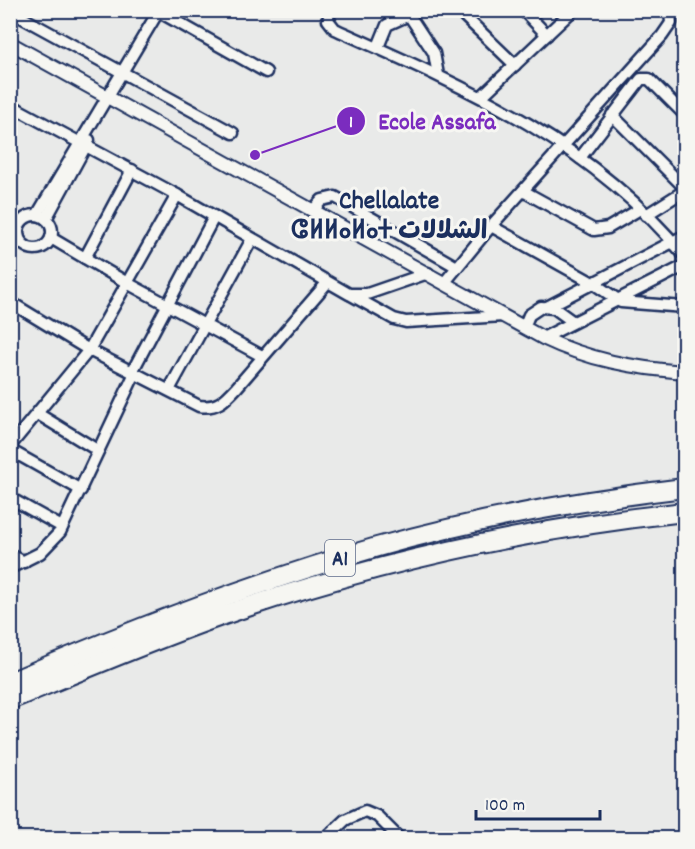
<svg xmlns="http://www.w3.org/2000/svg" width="695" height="849" font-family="Dekko,'Playpen Sans Arabic','Noto Sans Tifinagh',sans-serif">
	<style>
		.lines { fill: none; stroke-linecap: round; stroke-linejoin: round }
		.minor-casing { stroke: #1b2f5e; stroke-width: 15 }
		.tertiary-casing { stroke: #1b2f5e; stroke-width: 16 }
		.motorway-casing { stroke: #1b2f5e; stroke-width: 22 }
		.minor { stroke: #f6f6f2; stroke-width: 10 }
		.tertiary { stroke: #f6f6f2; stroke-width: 12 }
		.motorway { stroke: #f6f6f2; stroke-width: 18 }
		.labels { text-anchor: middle; stroke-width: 6; stroke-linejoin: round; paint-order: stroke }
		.shield { fill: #f6f6f2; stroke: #5d6b8a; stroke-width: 1.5 }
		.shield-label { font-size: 21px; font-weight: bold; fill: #1b2f5e }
		.quarter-label { font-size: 26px; font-weight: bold; fill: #1b2f5e; stroke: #f6f6f2 }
		.leader { fill: none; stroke: #7b2cbf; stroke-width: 2 }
		.callout-dot { fill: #7b2cbf; stroke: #f6f6f2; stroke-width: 2 }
		.mark-label { font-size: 18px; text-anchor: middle; font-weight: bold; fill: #fff }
		.callout-label { font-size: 24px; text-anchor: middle; font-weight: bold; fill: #7b2cbf; stroke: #f6f6f2; stroke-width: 6; stroke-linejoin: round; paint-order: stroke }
	</style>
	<rect width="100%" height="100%" fill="#e9eae9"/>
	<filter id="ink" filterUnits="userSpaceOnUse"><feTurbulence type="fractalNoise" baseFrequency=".0167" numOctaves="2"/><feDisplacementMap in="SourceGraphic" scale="12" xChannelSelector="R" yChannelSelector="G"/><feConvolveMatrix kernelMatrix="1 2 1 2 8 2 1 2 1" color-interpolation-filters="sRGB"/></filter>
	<g filter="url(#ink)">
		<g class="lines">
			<g class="minor-casing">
				<g id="minor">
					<polyline points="156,10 266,72"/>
					<path d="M331 10 328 20 335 29C467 88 589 140 684 255"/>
					<polyline points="458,10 515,65"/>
					<polyline points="523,10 547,35"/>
					<polyline points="10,11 233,133"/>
					<polyline points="378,47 387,25 409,15 434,53 438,75"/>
					<polyline points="482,96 573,10"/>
					<polyline points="10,105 177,195 349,294 367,294 428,273"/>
					<polyline points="612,115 684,187"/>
					<polyline points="10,122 18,109"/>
					<polyline points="580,158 641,79 649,79 684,114"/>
					<polyline points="523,191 594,230 608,228 640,209"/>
					<polyline points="314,209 322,200 335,197 457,267"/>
					<circle cx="35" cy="232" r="17"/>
					<polyline points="37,215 158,12"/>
					<polyline points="646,215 684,191"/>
					<polyline points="46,219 89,140"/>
					<polyline points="491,226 593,283 621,302 684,307"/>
					<polyline points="51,238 129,284 262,356"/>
					<polyline points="85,258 132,170"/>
					<polyline points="445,282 491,226 662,36 671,23 670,10"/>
					<polyline points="351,295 394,319 406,322 503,316"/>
					<path d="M10 302 89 350 199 406C217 409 225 400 237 387L327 283"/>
					<polyline points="547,307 684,236"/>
					<polyline points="524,327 529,315 541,307 554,308 572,321"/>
					<polyline points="543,338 684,266"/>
					<polyline points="132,372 214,217"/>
					<polyline points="169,390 252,239"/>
					<polyline points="38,414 97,450"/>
					<polyline points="10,446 89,350 177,195"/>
					<polyline points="10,450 81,490"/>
					<polyline points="10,498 62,527"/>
					<polyline points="10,554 24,562"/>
					<polyline points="10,568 40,553 60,532 135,373"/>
					<polyline points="326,838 345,820 365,811 377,816 399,838"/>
				</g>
			</g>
			<g class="tertiary-casing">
				<path id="tertiary" d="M10 43 543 338C589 360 634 368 684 372"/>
			</g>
			<g class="motorway-casing">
				<g id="motorway">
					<path d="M10 682C130 630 252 583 377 547 477 519 581 500 684 488"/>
					<path d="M10 700C80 671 150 641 221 616 370 564 528 529 684 512"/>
				</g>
			</g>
			<use href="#minor" class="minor"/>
			<use href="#tertiary" class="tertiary"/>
			<use href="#motorway" class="motorway"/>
		</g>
	</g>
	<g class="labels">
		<rect class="shield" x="325" y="540" width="30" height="36" rx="4.5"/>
		<g class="shield-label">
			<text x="340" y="565">A1</text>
		</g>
		<g class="quarter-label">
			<text x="389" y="208">Chellalate<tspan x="389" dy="30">ⵛⵍⵍⴰⵍⴰⵜ الشلالات</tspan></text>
		</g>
	</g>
	<path class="leader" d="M255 155L351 121"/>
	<g class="callout-dot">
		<circle cx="255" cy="155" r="6"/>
		<circle cx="351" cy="121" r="15"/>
	</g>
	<g class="mark-label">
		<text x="351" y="127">1</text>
	</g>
	<g class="callout-label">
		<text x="437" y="129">Ecole Assafa</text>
	</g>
	<rect width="695" height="849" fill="none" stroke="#f6f6f2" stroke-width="36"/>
	<rect x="18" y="18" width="659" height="813" fill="none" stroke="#1b2f5e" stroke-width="2" filter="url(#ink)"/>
	<path d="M476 810v9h124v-9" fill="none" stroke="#1b2f5e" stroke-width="3"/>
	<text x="485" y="810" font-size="18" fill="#1b2f5e" stroke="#f6f6f2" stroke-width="4.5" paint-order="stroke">100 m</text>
</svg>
